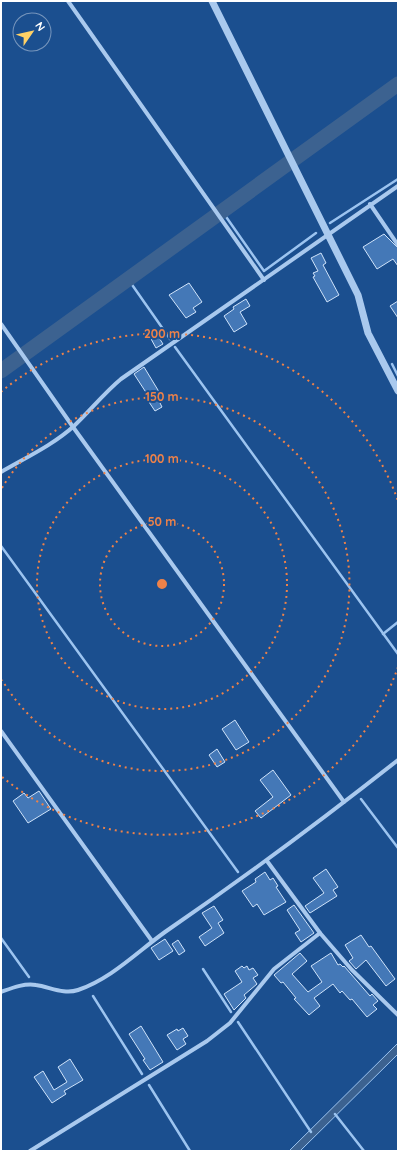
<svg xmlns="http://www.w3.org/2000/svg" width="399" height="1152" font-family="Quicksand,sans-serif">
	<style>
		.water { fill: #3c6290; stroke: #9cc4f0 }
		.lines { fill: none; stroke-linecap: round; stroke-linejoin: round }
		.stream { stroke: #9cc4f0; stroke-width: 2.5 }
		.river { stroke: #3c6290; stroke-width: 15 }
		.building { fill: #4478b7; stroke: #cfe3fa }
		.minor { stroke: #a9c9ee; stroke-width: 4 }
		.tertiary { stroke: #a9c9ee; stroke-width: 7 }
		.ring { fill: none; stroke: #ee8249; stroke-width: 2; stroke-dasharray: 2 4 }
		.centre { fill: #ee8249; stroke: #1b4f8f; stroke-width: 2 }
		.ring-label { font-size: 12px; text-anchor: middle; font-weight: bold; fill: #ee8249; stroke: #1b4f8f; stroke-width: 4; stroke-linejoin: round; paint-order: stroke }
	</style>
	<rect width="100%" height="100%" fill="#1b4f8f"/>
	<polygon class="water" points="398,1043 398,1054 300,1151 289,1151"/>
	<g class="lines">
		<g class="stream">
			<polyline points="222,211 264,271 316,233"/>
			<polyline points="330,223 398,179"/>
			<polyline points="128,279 170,339"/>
			<polyline points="175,347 398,654"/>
			<polyline points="392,364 398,376"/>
			<polyline points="1,546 238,872"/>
			<polyline points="383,634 398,622"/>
			<polyline points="361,799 398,848"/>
			<polyline points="1,938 29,977"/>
			<polyline points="203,969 231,1012"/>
			<polyline points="93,996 142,1074"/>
			<polyline points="238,1022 311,1132"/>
			<polyline points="149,1085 190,1151"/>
			<polyline points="335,1114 364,1151"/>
		</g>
		<polyline class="river" points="1,371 398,84"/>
	</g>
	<g class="building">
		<polygon points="384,234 398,248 398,266 393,259 377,269 363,247"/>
		<polygon points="321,253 326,263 323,265 339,295 327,302 313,277 315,276 313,273 318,271 311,258"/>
		<polygon points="189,283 202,302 193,308 196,312 186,318 169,295"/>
		<polygon points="246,299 250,306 240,312 247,324 234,332 224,316 234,309 233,307"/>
		<polygon points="398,301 398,318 390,306"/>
		<polygon points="156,333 163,344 156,348 150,337"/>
		<polygon points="144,367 164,400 160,403 162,407 155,411 147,399 149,397 134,374"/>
		<polygon points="235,720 249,742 236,750 222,729"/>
		<polygon points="217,749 225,762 217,767 209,755"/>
		<polygon points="273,770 291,795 261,818 255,811 273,797 260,780"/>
		<polygon points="39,791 51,809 28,823 13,801 24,793 28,798"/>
		<polygon points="326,869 338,887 333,890 337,896 310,913 305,906 324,893 313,878"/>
		<polygon points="265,872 270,880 273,878 278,886 276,887 286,902 264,915 257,904 253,907 242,891 256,882 255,879"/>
		<polygon points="294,905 314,933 301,942 295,933 300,930 287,910"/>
		<polygon points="214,906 223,920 218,923 224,933 205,946 199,937 212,928 202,913"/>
		<polygon points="361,935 369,947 371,946 395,979 386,986 366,960 356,969 349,961 353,958 345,945"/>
		<polygon points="165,939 173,951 159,960 151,948"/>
		<polygon points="178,940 185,951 179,955 172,944"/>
		<polygon points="300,953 307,961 292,974 308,992 322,982 311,966 331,953 338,965 340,964 343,967 344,966 370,996 372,994 378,1001 373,1005 377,1009 367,1017 352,999 350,1000 342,991 340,993 333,984 314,998 320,1006 309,1015 294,999 296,998 283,982 281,983 274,975"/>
		<polygon points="242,966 244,968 247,966 249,970 253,968 258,975 253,978 257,984 244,995 246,998 234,1010 224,994 242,982 235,971"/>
		<polygon points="141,1026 163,1062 150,1070 143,1060 145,1059 129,1034"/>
		<polygon points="183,1028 188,1036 183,1039 186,1044 177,1050 167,1035 177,1029 178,1031"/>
		<polygon points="70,1059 83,1080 64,1091 66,1094 52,1103 34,1077 43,1071 54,1090 67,1082 58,1067"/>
	</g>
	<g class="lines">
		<g class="minor">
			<polyline points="68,1 264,280"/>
			<polyline points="370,204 398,245"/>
			<polyline points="1,324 73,427 344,802"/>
			<path d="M1 472C25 458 53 445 74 426 90 411 104 393 121 379L398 186"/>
			<polyline points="1,731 152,941"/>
			<polyline points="267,861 320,933 352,970 398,1015"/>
			<path d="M1 992C12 988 24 983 36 985 50 987 64 995 78 990 111 979 137 952 165 932 245 877 322 820 398 760"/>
			<polyline points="30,1151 207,1041 230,1023 274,969 320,933"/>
		</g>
		<polyline class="tertiary" points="212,1 358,295 368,333 398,391"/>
	</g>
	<g class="ring">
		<circle cx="162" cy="584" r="62"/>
		<circle cx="162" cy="584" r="125"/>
		<path d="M2 488A187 187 0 1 1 2 680"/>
		<path d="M398 667A250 250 0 0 1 1 776M1 392A250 250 0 0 1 398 501"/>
	</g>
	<circle cx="162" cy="584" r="6" class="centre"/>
	<g class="ring-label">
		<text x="162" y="338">200 m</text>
		<text x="162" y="401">150 m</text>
		<text x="162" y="463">100 m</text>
		<text x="162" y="526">50 m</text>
	</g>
	<rect width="399" height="1152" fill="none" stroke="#ffffff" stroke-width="4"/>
	<g transform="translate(32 32) rotate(56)"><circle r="19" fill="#1b4f8f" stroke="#7695bc"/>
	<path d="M0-3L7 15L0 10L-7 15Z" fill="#ffd166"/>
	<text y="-6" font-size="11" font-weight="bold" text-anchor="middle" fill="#ffffff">N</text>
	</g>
</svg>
